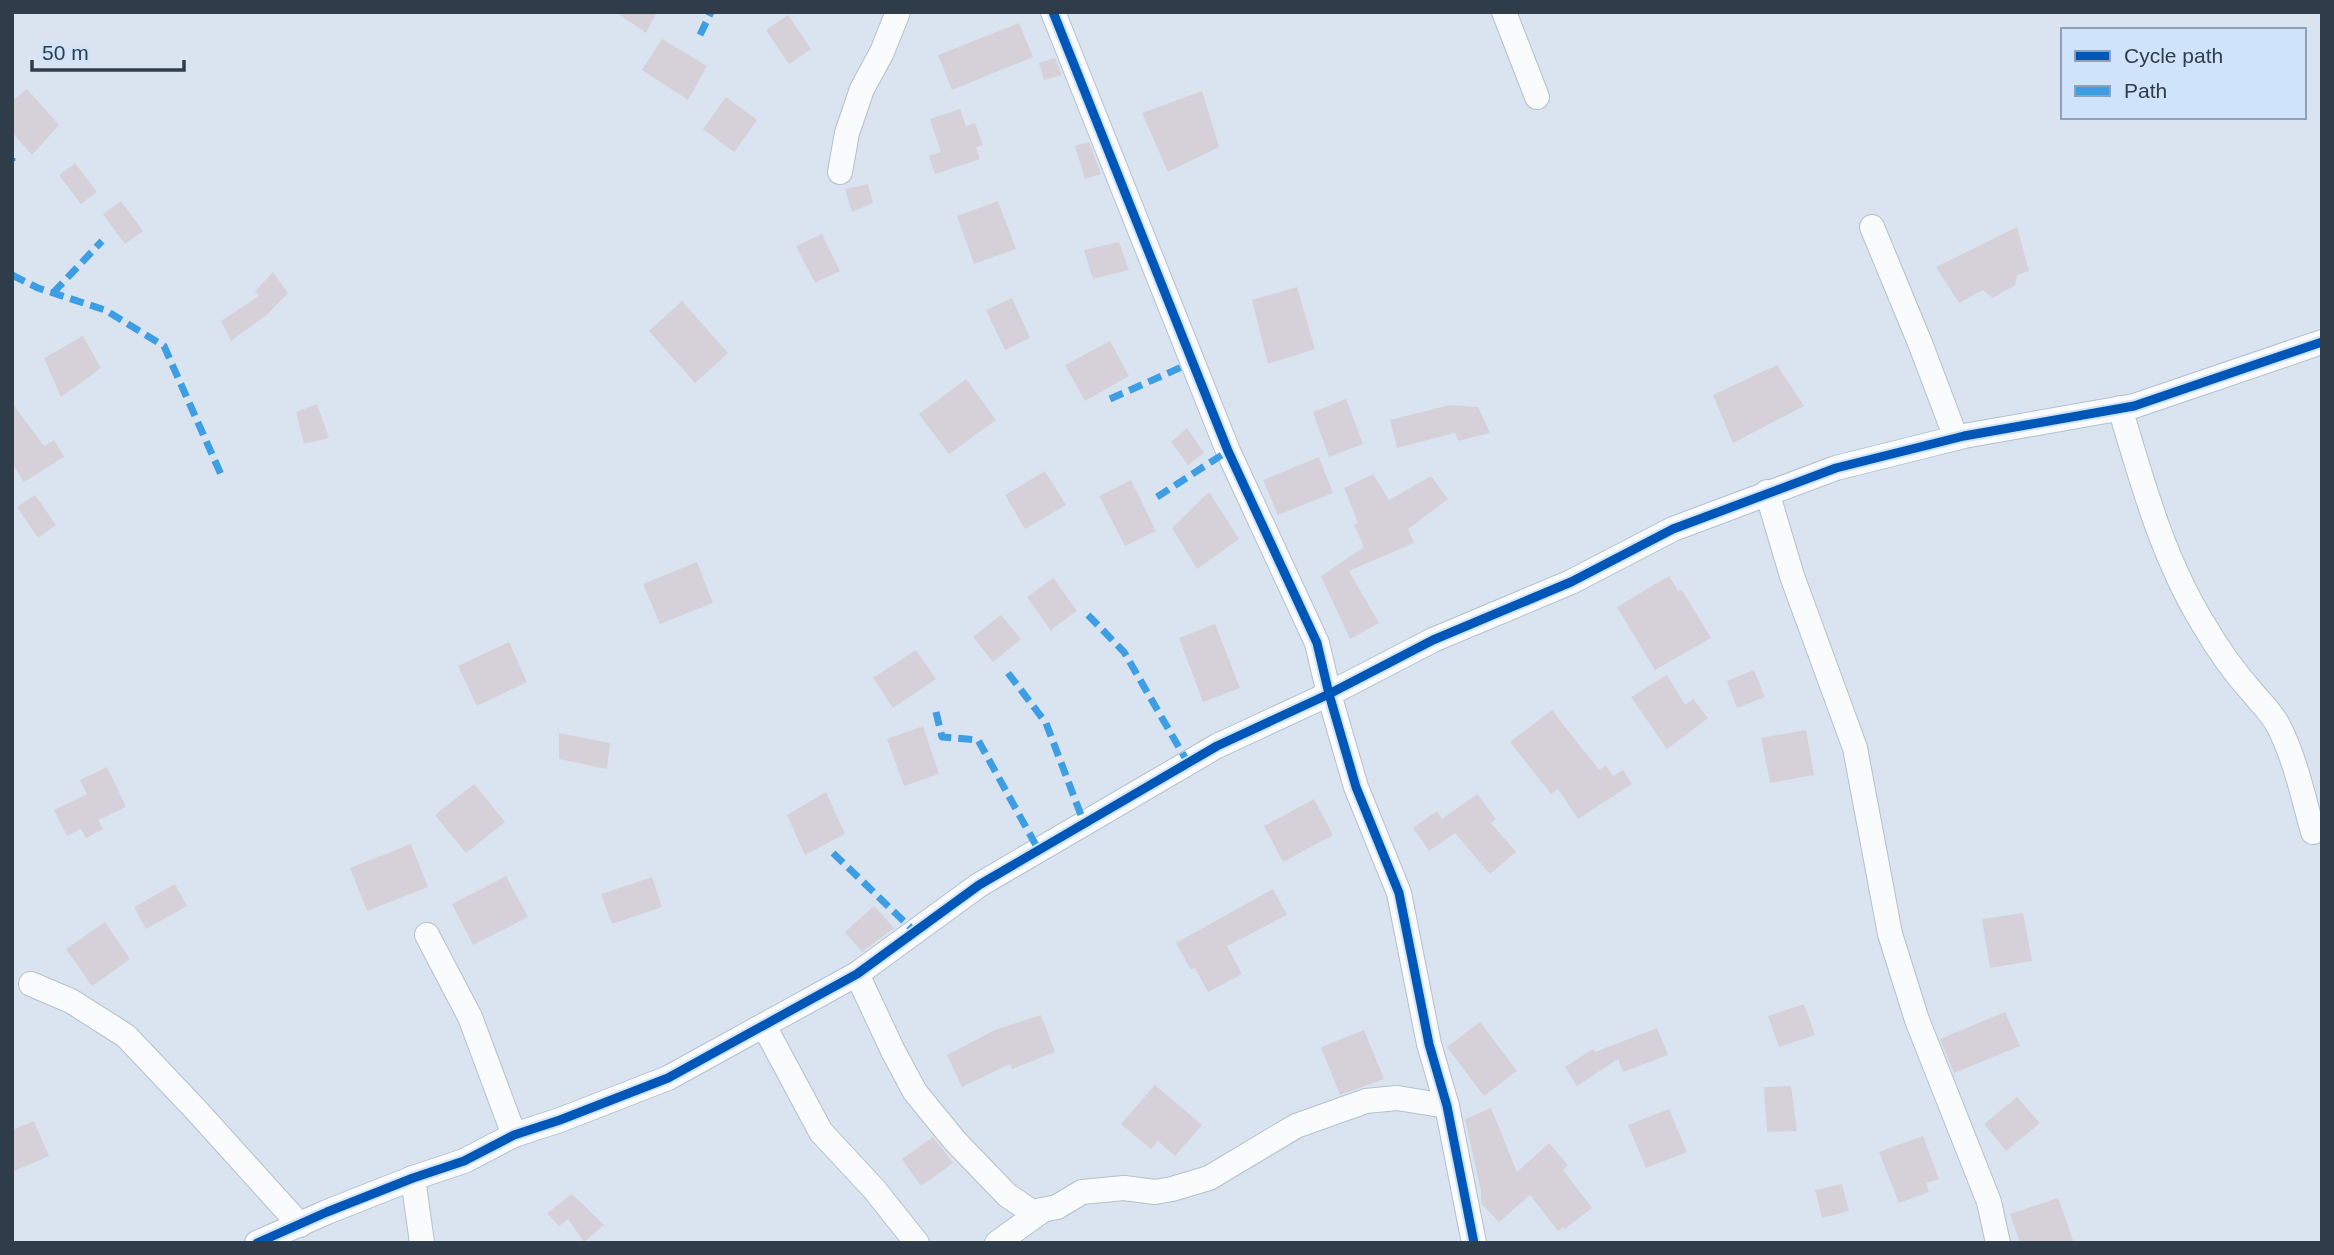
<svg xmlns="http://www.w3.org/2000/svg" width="2334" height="1255" font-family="Arial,sans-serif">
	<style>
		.building { fill: #d6d1d8 }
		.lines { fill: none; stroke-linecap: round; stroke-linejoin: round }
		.minor-casing { stroke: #b4c0cc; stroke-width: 26 }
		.minor { stroke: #f9fbfd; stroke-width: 24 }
		.quiet { stroke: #3d9ee4; stroke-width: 7; stroke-dasharray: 14 7; stroke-linecap: butt }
		.cycleway-casing { stroke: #cfe4fa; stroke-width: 13 }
		.cycleway { stroke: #0057b8; stroke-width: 9 }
	</style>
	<rect width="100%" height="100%" fill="#d9e4f0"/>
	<g class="building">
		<polygon points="616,12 657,12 646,33"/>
		<polygon points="788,15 811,49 789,64 766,30"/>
		<polygon points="1019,23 1033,57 952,90 938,55"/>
		<polygon points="662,39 707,66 688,100 642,70"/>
		<polygon points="1055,58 1062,75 1044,80 1039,63"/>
		<polygon points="27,89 59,125 32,155 12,132 12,101"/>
		<polygon points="1202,91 1219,147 1168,172 1142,113"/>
		<polygon points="726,97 757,120 734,152 703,129"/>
		<polygon points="960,109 966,126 975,123 983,145 976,147 980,159 935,174 929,156 941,152 930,119"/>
		<polygon points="1089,142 1101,174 1085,179 1075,146"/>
		<polygon points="75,163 97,192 81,204 59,175"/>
		<polygon points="868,184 873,203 852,212 845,189"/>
		<polygon points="121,201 143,231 125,244 103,214"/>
		<polygon points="998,201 1016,249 974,264 957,216"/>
		<polygon points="2017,227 2029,271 2017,275 2015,285 1993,298 1983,290 1959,303 1936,267"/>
		<polygon points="822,234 840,271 815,283 796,246"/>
		<polygon points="1119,242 1129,270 1093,279 1084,250"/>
		<polygon points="273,272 288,293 268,314 231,341 221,321 259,296 255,291"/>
		<polygon points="1297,287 1315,349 1268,364 1252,300"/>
		<polygon points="1012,298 1030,338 1005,350 986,310"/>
		<polygon points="682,301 728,353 695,383 649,331"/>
		<polygon points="83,336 101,368 61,397 44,358"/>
		<polygon points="1110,341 1129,376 1085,401 1065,365"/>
		<polygon points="1777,365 1804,406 1733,443 1713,395"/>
		<polygon points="966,379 996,420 949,454 919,414"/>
		<polygon points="1346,399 1363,444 1329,457 1313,412"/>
		<polygon points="12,403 44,446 54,440 64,457 24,482 12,463"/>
		<polygon points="317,404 329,438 304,444 296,412"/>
		<polygon points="1450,405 1478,407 1490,433 1458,441 1455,433 1397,448 1390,420"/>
		<polygon points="1187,428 1204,453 1188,465 1171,442"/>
		<polygon points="1319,457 1333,493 1278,515 1263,480"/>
		<polygon points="1045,471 1066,505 1025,529 1005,495"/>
		<polygon points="1373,474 1389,500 1431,476 1448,499 1408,529 1414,543 1349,571 1379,623 1350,639 1321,576 1364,547 1354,525 1358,523 1344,488"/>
		<polygon points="1131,480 1156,531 1125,546 1099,496"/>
		<polygon points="1209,492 1239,539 1197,569 1172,528"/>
		<polygon points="35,495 56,525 38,538 17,507"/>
		<polygon points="697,562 713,603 660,624 643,584"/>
		<polygon points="1669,576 1678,591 1682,590 1711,638 1655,670 1617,607"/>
		<polygon points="1053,578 1077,611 1052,629 1052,632 1027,597"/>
		<polygon points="1001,615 1021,639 993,662 973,637"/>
		<polygon points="1215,624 1240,688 1203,702 1179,638"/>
		<polygon points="509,642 527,682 477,706 458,666"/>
		<polygon points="916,650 936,679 893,708 873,678"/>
		<polygon points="1754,670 1765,697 1737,708 1727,681"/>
		<polygon points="1667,675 1685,705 1693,699 1708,718 1667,749 1631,697"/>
		<polygon points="1552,710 1599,770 1606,765 1613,776 1623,770 1632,784 1578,819 1558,789 1551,794 1510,742"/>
		<polygon points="923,726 939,774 904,786 887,739"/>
		<polygon points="1806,730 1814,775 1770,783 1761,738"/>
		<polygon points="559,733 610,743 607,769 559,759"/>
		<polygon points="107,767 126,807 98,820 103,829 86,838 81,829 67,836 54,810 87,794 80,780"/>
		<polygon points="474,784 505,822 466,853 435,815"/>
		<polygon points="826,792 845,834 805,855 787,815"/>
		<polygon points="1477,794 1496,819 1491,823 1516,852 1490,874 1455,833 1429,851 1413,828 1437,811 1442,819"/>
		<polygon points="1314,799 1333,835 1283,862 1264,826"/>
		<polygon points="411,844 428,887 367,911 350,868"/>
		<polygon points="506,876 528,917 473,945 452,904"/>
		<polygon points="652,877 662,907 612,924 601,894"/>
		<polygon points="175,884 187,906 146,929 134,907"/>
		<polygon points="1273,889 1287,915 1227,946 1242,974 1208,992 1195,968 1191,970 1176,943"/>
		<polygon points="874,906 894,928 862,952 845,932"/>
		<polygon points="2023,913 2032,961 1990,968 1982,919"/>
		<polygon points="105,922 130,959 92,986 66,949"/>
		<polygon points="1804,1004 1815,1035 1779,1047 1768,1016"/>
		<polygon points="2005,1012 2020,1046 1954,1073 1940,1039"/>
		<polygon points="1041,1015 1055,1052 1012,1069 1010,1064 962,1087 947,1055 995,1030"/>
		<polygon points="1480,1022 1517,1071 1484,1096 1447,1047"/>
		<polygon points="1657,1028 1668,1055 1623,1072 1618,1059 1577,1086 1565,1067 1593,1049 1595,1052"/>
		<polygon points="1364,1030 1384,1079 1340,1095 1321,1047"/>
		<polygon points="1155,1085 1202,1125 1175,1156 1158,1141 1151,1149 1121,1124"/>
		<polygon points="1791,1086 1797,1131 1767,1132 1764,1087"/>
		<polygon points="2017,1097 2040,1123 2006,1151 1984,1124"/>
		<polygon points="1491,1108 1517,1172 1549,1143 1568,1165 1563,1170 1592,1208 1565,1229 1563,1227 1558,1231 1530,1195 1499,1222 1481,1203 1481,1191 1465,1119"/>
		<polygon points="1669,1109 1687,1152 1646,1168 1628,1125"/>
		<polygon points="34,1121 49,1156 12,1172 12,1130"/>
		<polygon points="1923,1136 1939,1179 1926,1183 1929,1192 1899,1203 1879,1152"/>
		<polygon points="933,1137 953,1163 921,1186 902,1159"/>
		<polygon points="1842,1184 1849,1211 1822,1218 1815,1190"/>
		<polygon points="572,1194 604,1225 584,1242 568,1219 559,1226 547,1213"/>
		<polygon points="2058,1198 2074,1243 2020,1243 2010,1214"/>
	</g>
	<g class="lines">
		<g class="minor-casing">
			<g id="minor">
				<polyline points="1053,12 1228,451 1317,643 1329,694 1356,787 1399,893 1429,1044 1447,1106 1474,1243"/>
				<polyline points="1504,12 1537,97"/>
				<polyline points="840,172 847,133 862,89 882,52 898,12"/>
				<polyline points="1872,227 1920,343 1956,438"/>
				<path d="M2120 408C2142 481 2162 556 2202 622 2216 646 2233 671 2252 692 2261 703 2271 712 2278 725 2295 758 2303 796 2313 832"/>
				<polyline points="1767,492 1792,576 1855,748 1890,934 1917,1020 1989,1202 1998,1243"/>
				<polyline points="427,935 470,1017 514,1135"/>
				<polyline points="857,974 893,1051 915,1092 955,1141 1007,1195 1032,1212 1057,1207 1082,1192 1124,1188 1155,1192 1172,1189 1209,1178 1296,1126 1366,1101 1397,1098 1447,1106"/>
				<polyline points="31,984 71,1001 126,1036 197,1111 300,1225"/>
				<polyline points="764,1026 821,1132 874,1189 917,1243"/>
				<polyline points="413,1178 422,1243"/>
				<polyline points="257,1243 327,1212 413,1178 464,1161 514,1135 560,1120 668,1078 857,974 979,885 1217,746 1329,694 1433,640 1571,582 1673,529 1836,468 1964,436 2134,406 2322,342"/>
				<polyline points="997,1243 1043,1210"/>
			</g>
		</g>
		<use href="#minor" class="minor"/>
		<g class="quiet">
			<polyline points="700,35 711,12"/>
			<polyline points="12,158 12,161"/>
			<polyline points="12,275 38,288 105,310 164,346 223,479"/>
			<polyline points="53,293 102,241"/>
			<polyline points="1110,399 1193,362"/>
			<polyline points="1157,497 1228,451"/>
			<polyline points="1088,615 1124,652 1188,763"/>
			<polyline points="1008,673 1046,723 1084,823"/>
			<polyline points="936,712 942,737 978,740 1038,849"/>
			<polyline points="833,853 915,932"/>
		</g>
		<g class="cycleway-casing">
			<g id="cycleway">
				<polyline points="1053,12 1228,451 1317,643 1329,694 1356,787 1399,893 1429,1044 1447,1106 1474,1243"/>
				<polyline points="257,1243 327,1212 413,1178 464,1161 514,1135 560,1120 668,1078 857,974 979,885 1217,746 1329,694 1433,640 1571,582 1673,529 1836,468 1964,436 2134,406 2322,342"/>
			</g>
		</g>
		<use href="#cycleway" class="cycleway"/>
	</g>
	<rect width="2334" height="1255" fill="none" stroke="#2f3d4b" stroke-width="28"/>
	<rect x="2061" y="28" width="245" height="91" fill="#cfe4fa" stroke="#8fa1b4" stroke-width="2"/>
	<rect x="2075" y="51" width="35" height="10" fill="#0057b8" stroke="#8fa1b4" stroke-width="2"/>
	<text x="2124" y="63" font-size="21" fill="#2f3d4b">Cycle path</text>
	<rect x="2075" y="86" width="35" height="10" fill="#3d9ee4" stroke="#8fa1b4" stroke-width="2"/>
	<text x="2124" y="98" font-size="21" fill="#2f3d4b">Path</text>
	<path d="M32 60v10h152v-10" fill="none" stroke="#2f3d4b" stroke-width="3.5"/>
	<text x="42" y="60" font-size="21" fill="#2f3d4b" stroke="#cfe4fa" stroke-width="5" paint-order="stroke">50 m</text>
</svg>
